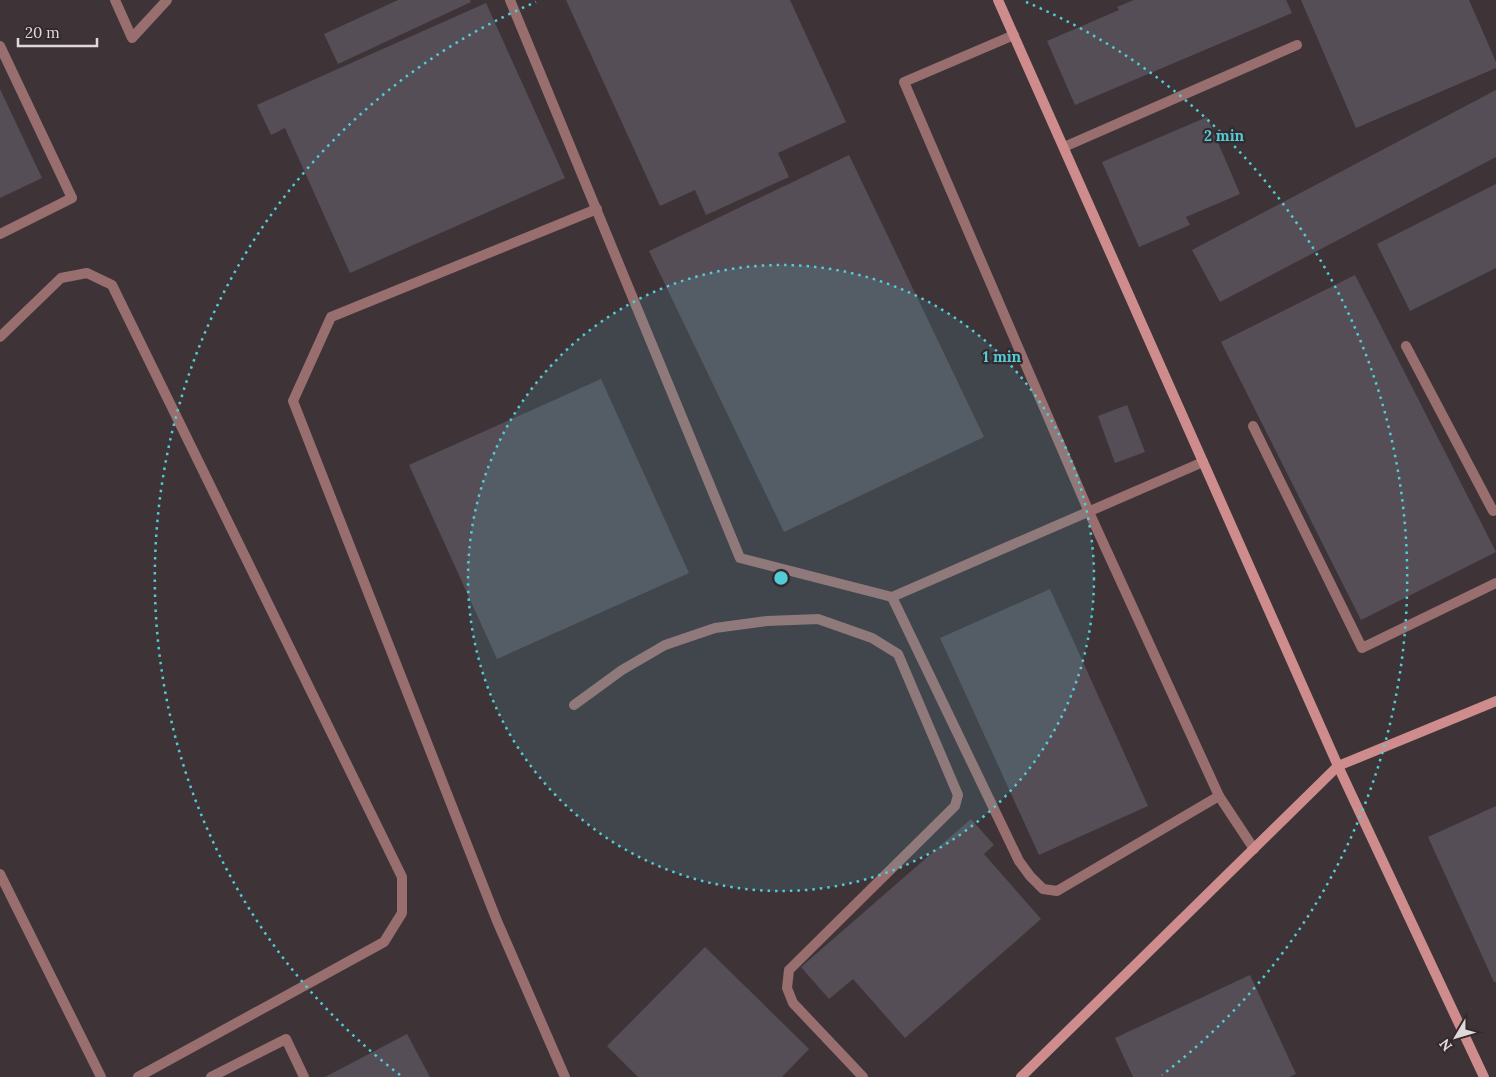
<svg xmlns="http://www.w3.org/2000/svg" width="1496" height="1077" font-family="Lora,serif">
	<style>
		.building { fill: #554e57 }
		.lines { fill: none; stroke-linecap: round; stroke-linejoin: round }
		.lane { stroke: #996e6e; stroke-width: 10 }
		.street { stroke: #996e6e; stroke-width: 10 }
		.secondary { stroke: #cf8c8c; stroke-width: 10 }
		.ring { fill: none; stroke: #52ccd6; stroke-width: 2.5; stroke-dasharray: 2.5 5 }
		.centre { fill: #52ccd6; stroke: #342a2e; stroke-width: 2.5 }
		.ring-label { font-size: 15px; text-anchor: middle; font-weight: bold; fill: #52ccd6; stroke: #342a2e; stroke-width: 4.5; stroke-linejoin: round; paint-order: stroke }
	</style>
	<rect width="100%" height="100%" fill="#3e3438"/>
	<g class="building">
		<polygon points="398,0 470,0 471,2 338,64 324,34"/>
		<polygon points="566,0 790,0 846,122 778,153 789,177 706,215 695,190 660,206"/>
		<polygon points="1134,0 1286,0 1292,13 1075,105 1047,41 1119,10 1117,7"/>
		<polygon points="1301,0 1469,0 1496,62 1496,68 1356,128"/>
		<polygon points="486,3 565,178 350,273 285,128 271,135 257,105"/>
		<polygon points="0,89 42,178 0,198"/>
		<polygon points="1496,90 1496,157 1220,302 1192,250"/>
		<polygon points="1207,117 1240,194 1186,217 1190,225 1139,247 1102,162"/>
		<polygon points="849,155 984,437 784,532 649,251"/>
		<polygon points="1496,184 1496,268 1410,311 1377,244"/>
		<polygon points="1355,275 1496,552 1361,620 1221,342"/>
		<polygon points="601,379 689,573 497,659 409,465"/>
		<polygon points="1127,405 1145,452 1115,463 1098,416"/>
		<polygon points="1050,589 1148,806 1039,855 940,638"/>
		<polygon points="1496,806 1496,982 1494,982 1428,837"/>
		<polygon points="971,819 994,845 984,854 1041,919 905,1038 853,979 829,999 801,967"/>
		<polygon points="705,947 809,1049 782,1077 638,1077 607,1046"/>
		<polygon points="1250,975 1296,1074 1289,1077 1133,1077 1115,1038"/>
		<polygon points="407,1034 430,1077 325,1077"/>
	</g>
	<g class="lines">
		<g class="lane">
			<polyline points="115,0 132,38 167,0"/>
			<polyline points="510,0 740,558 892,597"/>
			<polyline points="1014,35 904,82 1089,512 1219,796 1254,849"/>
			<polyline points="0,46 72,198 0,234"/>
			<polyline points="0,337 61,278 87,273 112,285 402,877 402,913 384,942 138,1077"/>
			<polyline points="1406,346 1493,511 1496,510"/>
			<polyline points="1253,426 1362,648 1496,583"/>
			<polyline points="1203,462 892,597 1019,861 1030,876 1043,889 1057,891 1219,796"/>
			<polyline points="574,705 622,670 665,645 715,628 767,621 818,619 872,638 898,654 958,795 955,806 789,970 787,988 793,1003 863,1077"/>
			<polyline points="0,874 101,1077"/>
			<polyline points="211,1077 286,1039 304,1077"/>
			<polyline points="565,1077 497,921 293,401 331,317 597,209"/>
		</g>
		<polyline class="street" points="1064,147 1297,45"/>
		<g class="secondary">
			<polyline points="998,0 1338,766 1484,1077"/>
			<polyline points="1021,1077 1338,766 1496,701"/>
		</g>
	</g>
	<circle cx="781" cy="578" r="313" fill="#52ccd6" fill-opacity=".12"/>
	<g class="ring">
		<circle cx="781" cy="578" r="313"/>
		<path d="M400 1075A626 626 0 0 1 536 2M1026 2A626 626 0 0 1 1162 1075"/>
	</g>
	<circle cx="781" cy="578" r="8" class="centre"/>
	<g class="ring-label">
		<text x="1224" y="141">2 min</text>
		<text x="1002" y="362">1 min</text>
	</g>
	<g transform="translate(1456 1037) rotate(232)" stroke="#342a2e" stroke-width="4" paint-order="stroke">
	<path d="M0-4L9 19L0 12L-9 19Z" fill="#e0d9dc"/>
	<text y="-8" font-size="14" font-weight="bold" text-anchor="middle" fill="#e0d9dc">N</text>
	</g>
	<path d="M18 38v8h79v-8" fill="none" stroke="#e0d9dc" stroke-width="2.5"/>
	<text x="25" y="38" font-size="15" fill="#e0d9dc" stroke="#342a2e" stroke-width="4" paint-order="stroke">20 m</text>
</svg>
